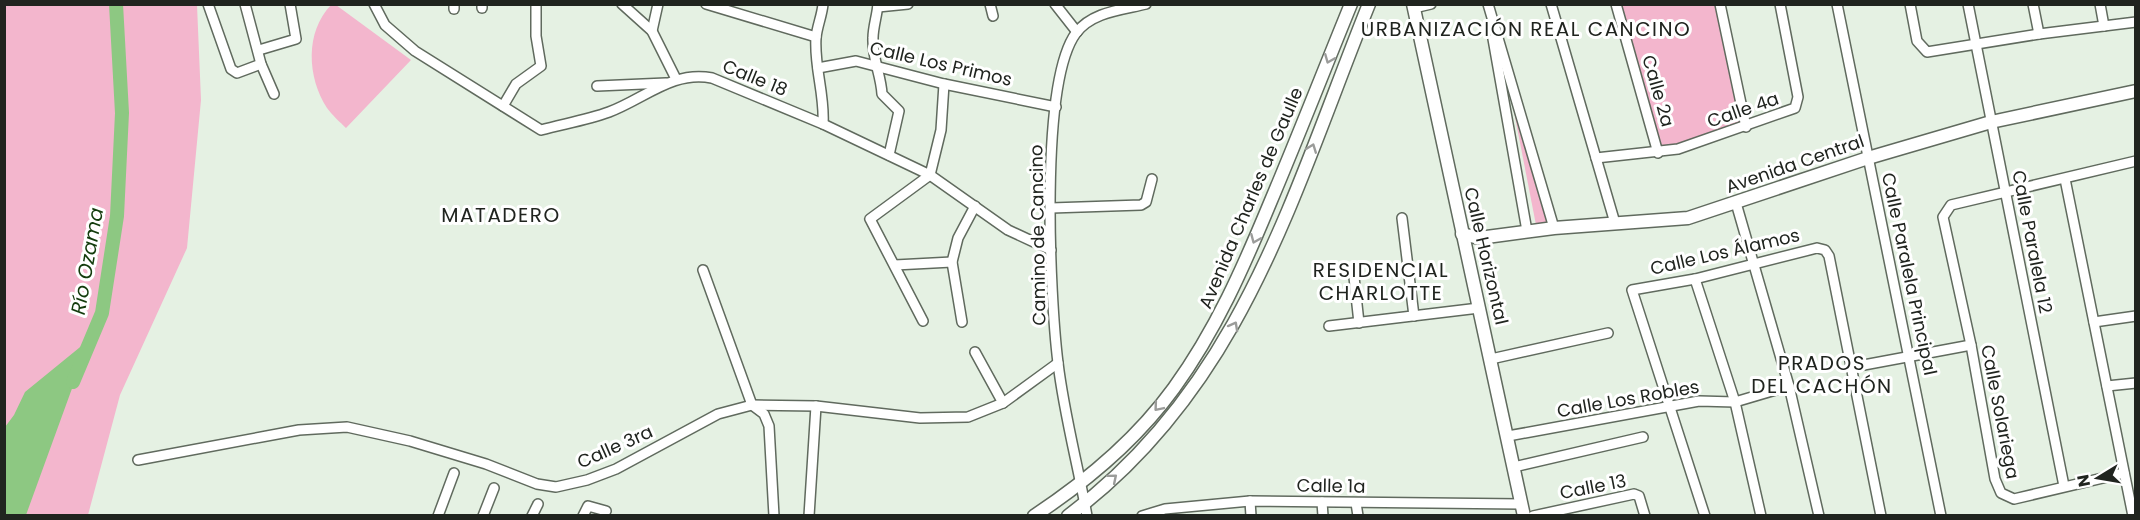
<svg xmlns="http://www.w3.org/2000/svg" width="2140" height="520" font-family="Poppins,sans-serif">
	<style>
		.green { fill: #f3b6cd }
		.water { fill: #8dc882 }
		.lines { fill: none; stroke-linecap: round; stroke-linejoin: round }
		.river { stroke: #8dc882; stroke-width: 14 }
		.minor-casing { stroke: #606a5e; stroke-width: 12 }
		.major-casing { stroke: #606a5e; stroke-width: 15 }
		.minor { stroke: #fff; stroke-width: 9 }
		.major { stroke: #fff; stroke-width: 12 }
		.oneway { stroke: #9b9c9a }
		.labels { text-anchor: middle; stroke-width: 6; stroke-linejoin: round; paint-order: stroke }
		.street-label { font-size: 18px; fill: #20241f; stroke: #fff }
		.neighbourhood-label { font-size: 20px; letter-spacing: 1.5px; fill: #20241f; stroke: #fff }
		.water-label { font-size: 20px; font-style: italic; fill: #133b0c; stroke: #fff }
	</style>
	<rect width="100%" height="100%" fill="#e5f1e3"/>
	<g class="green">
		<polygon points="4,5 197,5 201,100 187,248 120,395 88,515 5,515"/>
		<path d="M331 5H336L411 60 346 128C340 122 332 115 327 108 307 77 305 32 331 5Z"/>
		<polygon points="1617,5 1718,5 1742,125 1676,149 1658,150"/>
		<polygon points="1500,40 1555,224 1536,225"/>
	</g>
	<polygon class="water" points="90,339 26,515 5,515 5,427 14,415 25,392"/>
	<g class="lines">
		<polyline class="river" points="73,382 102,313 117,216 122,113 116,4"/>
		<g class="minor-casing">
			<g id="minor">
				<polyline points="208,4 231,69 237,73 261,64"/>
				<polyline points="245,4 261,64 274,94"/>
				<path d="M374 4 385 25 415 51 541 130C563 124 587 120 609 112 644 99 673 70 712 78L823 124 930 175 1008 230 1051 250"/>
				<polyline points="454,4 454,9"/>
				<polyline points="482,4 482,8"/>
				<polyline points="622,4 652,31 676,79"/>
				<polyline points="706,4 816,37"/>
				<path d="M878 4C877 16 873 27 873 38 872 58 881 75 882 94L899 111 889 155"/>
				<polyline points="990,4 993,16"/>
				<polyline points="1055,4 1077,32"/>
				<polyline points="1488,4 1554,228"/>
				<polyline points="1551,4 1615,223"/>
				<polyline points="1616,4 1658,153"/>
				<polyline points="1720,4 1746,127"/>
				<polyline points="1837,4 1941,516"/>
				<polyline points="1910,4 1917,41 1927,52 2039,34 2136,22"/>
				<polyline points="1968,4 2064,486"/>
				<polyline points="2033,4 2039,34"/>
				<polyline points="2100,4 2104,26"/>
				<polyline points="878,7 908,4"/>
				<polyline points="1414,8 1431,4"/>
				<polyline points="652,31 658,4"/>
				<polyline points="1493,39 1527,231"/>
				<polyline points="259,50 296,39 290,4"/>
				<polyline points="818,68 856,61 944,84 1056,107"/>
				<polyline points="597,86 666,83"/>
				<polyline points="503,106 516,84 541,66 536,36 536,4"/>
				<path d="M823 124C825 95 814 67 816 38 817 26 822 16 823 4"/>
				<polyline points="1596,158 1678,149 1795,108 1798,97 1780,4"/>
				<polyline points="2065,179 2133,516"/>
				<polyline points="1736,203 1789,386 1819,516"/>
				<polyline points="1051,208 1141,205 1146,202 1152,179"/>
				<polyline points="1402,218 1414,316"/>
				<polyline points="895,265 952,262"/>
				<polyline points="703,270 752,405 764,414 769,426 774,516"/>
				<polyline points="1354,277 1359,323"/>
				<polyline points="1695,279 1735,402 1761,516"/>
				<polyline points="923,321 870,219 930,175 941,130 944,84"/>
				<polyline points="962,322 952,262 958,238 975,206"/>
				<polyline points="2094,322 2136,316"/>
				<polyline points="1329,326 1479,308"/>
				<polyline points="975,352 1003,403"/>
				<polyline points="1491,359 1608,333"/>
				<polyline points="1853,367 1971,345"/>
				<polyline points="2107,386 2136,383"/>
				<polyline points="1508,436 1699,401 1735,402 1789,386"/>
				<polyline points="138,460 299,430 347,427 410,441 486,464 537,484 556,487 587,480 616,469 718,414 752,405 816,406 920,418 968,417 1003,403 1058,363"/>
				<polyline points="1514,467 1643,437"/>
				<polyline points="2124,473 2014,499 2001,493 1995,479 1971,345 1943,217 1951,205 2136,161"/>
				<polyline points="1250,501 1251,516"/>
				<polyline points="1322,502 1323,516"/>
				<polyline points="1356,503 1358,516"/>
				<polyline points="438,516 454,473"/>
				<polyline points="483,516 494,488"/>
				<polyline points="532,516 538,504"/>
				<polyline points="583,516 588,506 606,511"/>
				<polyline points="809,516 816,406"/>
				<path d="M1087 516C1078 465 1064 414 1058 363 1050 298 1039 83 1076 33 1092 12 1121 10 1146 4"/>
				<polyline points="1142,516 1165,509 1250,501 1521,504"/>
				<polyline points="1533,516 1634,494 1639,496 1645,516"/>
				<polyline points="1705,516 1632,290 1695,279 1817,248 1825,250 1829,256 1881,516"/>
			</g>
		</g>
		<g class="major-casing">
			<g id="major">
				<polyline points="1413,4 1524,516"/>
				<polyline points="1462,234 1479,238 1554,228 1688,218 1868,158 1991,122 2136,91"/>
				<path d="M1034 516C1087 481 1137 439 1174 388 1216 330 1243 268 1270 203 1298 137 1324 70 1351 4"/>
				<path d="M1068 516C1242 387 1292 195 1369 4"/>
			</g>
		</g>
		<use href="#minor" class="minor"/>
		<use href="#major" class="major"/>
	</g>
	<defs><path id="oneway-chevron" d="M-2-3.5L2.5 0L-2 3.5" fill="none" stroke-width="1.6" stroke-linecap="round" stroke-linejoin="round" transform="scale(1.5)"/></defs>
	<g class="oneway">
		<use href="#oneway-chevron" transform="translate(1329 59) rotate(112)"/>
		<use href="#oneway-chevron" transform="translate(1312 148) rotate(-69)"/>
		<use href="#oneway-chevron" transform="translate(1255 239) rotate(113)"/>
		<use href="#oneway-chevron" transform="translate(1234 326) rotate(-61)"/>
		<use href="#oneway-chevron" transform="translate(1158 407) rotate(130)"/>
		<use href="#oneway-chevron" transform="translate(1113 478) rotate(-40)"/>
	</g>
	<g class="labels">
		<g class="street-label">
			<text transform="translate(941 64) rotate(13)" y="6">Calle Los Primos</text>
			<text transform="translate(755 78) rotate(22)" y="6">Calle 18</text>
			<text transform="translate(1658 91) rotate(74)" y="6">Calle 2a</text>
			<text transform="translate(1743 110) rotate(-19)" y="6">Calle 4a</text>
			<text transform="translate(1795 164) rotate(-19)" y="6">Avenida Central</text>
			<text transform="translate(1251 198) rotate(-67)" y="6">Avenida Charles de Gaulle</text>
			<text transform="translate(1038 235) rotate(-91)" y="6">Camino de Cancino</text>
			<text transform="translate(2032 242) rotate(79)" y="6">Calle Paralela 12</text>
			<text transform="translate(1725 252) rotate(-13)" y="6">Calle Los Álamos</text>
			<text transform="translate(1486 256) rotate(77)" y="6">Calle Horizontal</text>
			<text transform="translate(1909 274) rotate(78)" y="6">Calle Paralela Principal</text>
			<text transform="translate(1628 399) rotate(-10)" y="6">Calle Los Robles</text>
			<text transform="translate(2000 412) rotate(79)" y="6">Calle Solariega</text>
			<text transform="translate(615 447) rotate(-24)" y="6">Calle 3ra</text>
			<text transform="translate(1331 486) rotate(1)" y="6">Calle 1a</text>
			<text transform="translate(1593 487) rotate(-11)" y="6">Calle 13</text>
		</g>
		<g class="neighbourhood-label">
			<text x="1526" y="36">URBANIZACIÓN REAL CANCINO</text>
			<text x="501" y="222">MATADERO</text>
			<text x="1381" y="277">RESIDENCIAL<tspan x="1381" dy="23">CHARLOTTE</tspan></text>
			<text x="1822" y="370">PRADOS<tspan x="1822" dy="23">DEL CACHÓN</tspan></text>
		</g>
		<g class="water-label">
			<text transform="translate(87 261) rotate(-80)" y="7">Río Ozama</text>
		</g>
	</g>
	<rect width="2140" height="520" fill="none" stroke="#20241f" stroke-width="12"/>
	<g transform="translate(2098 478) rotate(259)" stroke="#ffffff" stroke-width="4.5" paint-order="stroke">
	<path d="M0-4.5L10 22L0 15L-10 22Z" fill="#20241f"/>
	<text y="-9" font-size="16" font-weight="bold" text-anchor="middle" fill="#20241f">N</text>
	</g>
</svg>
